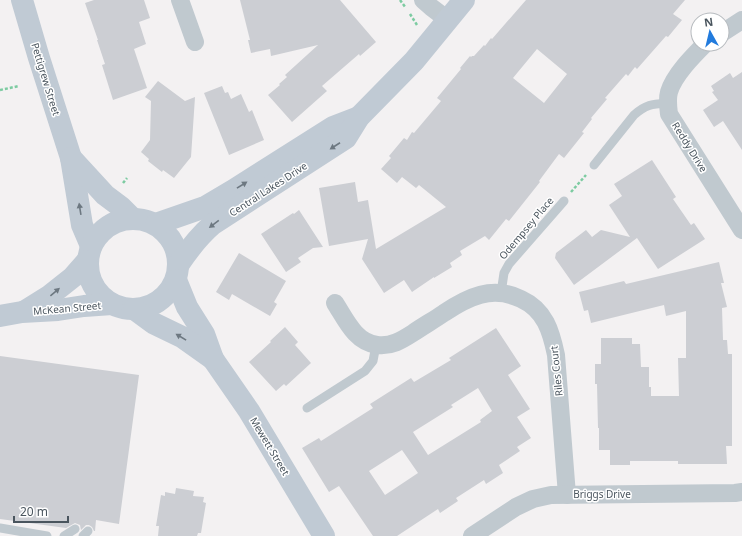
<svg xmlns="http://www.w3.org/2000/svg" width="742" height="536" font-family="'Noto Sans',sans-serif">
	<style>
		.building { fill: #ccced3; fill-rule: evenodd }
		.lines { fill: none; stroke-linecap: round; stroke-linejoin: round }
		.path { stroke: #7ccba1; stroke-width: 2.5; stroke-dasharray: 3 2; stroke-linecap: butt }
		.lane { stroke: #c0c9cf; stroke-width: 9 }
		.street { stroke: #c0c9cf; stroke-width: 18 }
		.secondary { stroke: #c0cad4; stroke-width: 22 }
		.oneway { fill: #6d7881 }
		.labels { text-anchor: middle; stroke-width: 3; stroke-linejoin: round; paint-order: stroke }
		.street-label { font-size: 10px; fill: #4a555e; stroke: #fff }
	</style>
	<rect width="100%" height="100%" fill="#f3f1f2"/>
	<g class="building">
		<polygon points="94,0 144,0 150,18 139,22 146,44 134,49 147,88 113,100 102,65 105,64 97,40 98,40 85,3"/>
		<polygon points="240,0 340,0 376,42 360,56 359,54 322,86 327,91 292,122 268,95 280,85 279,84 287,77 285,75 318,45 271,56 270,49 251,53 248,40 250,40"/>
		<path d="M526 0H685L673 14 682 20 668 37 666 36 637 69 635 67 628 76 626 74 605 98 607 99 591 118 592 119 582 132 584 133 564 158 559 154 539 181 540 182 509 221 506 219 489 240 485 236 460 251 462 255 450 263 452 267 434 278V277L412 292 404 280 384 293 362 259 368 239 329 246 319 188 355 182 358 202 368 200 376 249 446 207 419 185 416 188 402 177 397 183 381 169 391 158 389 156 404 138 407 140 412 132 414 133 441 101 437 98 461 69 460 68 470 56 471 57 472 56H474L484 45 485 46 491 38 492 39ZM537 49 567 74 544 103 513 78Z"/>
		<polygon points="742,72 742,150 723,121 714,127 703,110 718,100 712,92 714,91 711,86 730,73 733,78"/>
		<polygon points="158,81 185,101 195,97 191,157 174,178 163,170 162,172 148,161 149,159 141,152 150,140 151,101 145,97"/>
		<polygon points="222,86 225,93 228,92 231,99 241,94 249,112 252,110 264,140 229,155 204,93"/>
		<polygon points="652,160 676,197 673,199 691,225 694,223 705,239 658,269 637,238 574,285 555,258 556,253 586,230 592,237 601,230 630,237 609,205 622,196 614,184"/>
		<polygon points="299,210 323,247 313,248 298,258 301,262 286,272 261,234 293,213 294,214"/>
		<polygon points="239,253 286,281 274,302 277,304 270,316 232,294 229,300 216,292"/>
		<polygon points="719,262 724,283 721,283 727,307 722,308 723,340 727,340 728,354 732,354 732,446 726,446 727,464 678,464 678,461 630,461 630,465 610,465 610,450 599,450 599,428 598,428 597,384 595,384 595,364 601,364 601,338 632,338 632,344 640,344 641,367 649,367 649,387 651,387 651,396 679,396 678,358 686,358 686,311 666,316 664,305 591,323 588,310 584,311 579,292 624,281 626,284"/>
		<polygon points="285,327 298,342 295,345 311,363 286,386 284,384 276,391 249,362 271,342 270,341"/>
		<path d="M496 328 521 366 508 375 530 409 517 417 531 438 517 447 520 451 499 465 503 473 486 484 484 480 456 498 458 501 440 513 438 509 397 536H373L339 486 329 492 302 448 319 438 321 441 373 408 370 404 411 378 414 382 451 360 449 358ZM478 388 492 411 480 420 481 422 428 455 413 432 453 407 451 405ZM402 450 418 473 385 495 369 471Z"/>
		<polygon points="0,356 139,375 119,524 96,520 95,531 94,531 92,527 89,525 86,525 81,530 80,525 75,523 66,528 0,519"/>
		<polygon points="176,488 194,491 193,496 204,497 203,502 206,503 201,533 198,533 197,536 158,536 159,526 156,526 161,495 165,496 165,492 175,494"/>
	</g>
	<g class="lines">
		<g class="path">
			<polyline points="400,0 406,8"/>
			<polyline points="410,14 417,25"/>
			<polyline points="0,90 19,86"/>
			<polyline points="123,183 127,178"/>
			<polyline points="571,192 586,175"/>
		</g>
		<g class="lane">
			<path d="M594 165 634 115C646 104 653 104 668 103"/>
			<polyline points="501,293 504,273 509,264 564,201"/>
			<polyline points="307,408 365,371 373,361 376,345"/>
			<polyline points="0,528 47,536"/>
			<polyline points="64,536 75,529"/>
			<polyline points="83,536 88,531"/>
		</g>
		<g class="street">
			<polyline points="180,0 195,42"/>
			<polyline points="423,0 431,7 448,20"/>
			<polyline points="722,33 742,20"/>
			<path d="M705 44C693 56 674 75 669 92 667 99 668 106 669 114L742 230"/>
			<path d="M335 303C346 320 355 342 377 345 391 347 402 340 413 333 423 326 434 320 444 313 468 297 492 285 521 299 545 310 551 331 556 355L567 495"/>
			<polyline points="472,536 516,507 533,499 551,495 735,493 742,492"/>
		</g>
		<g class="secondary">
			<polyline points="22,0 39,58 71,158 82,225 91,246"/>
			<polyline points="71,158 105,195 121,207 132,218"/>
			<circle cx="133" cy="264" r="45"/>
			<polyline points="156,224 205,207 232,191 333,127 359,117"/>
			<path d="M179 264C189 249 199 236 213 224L346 138 359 117 414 61 464 0"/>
			<polyline points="176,280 187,307 204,334 213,359 249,411 324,536"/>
			<polyline points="134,309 153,323 182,337 213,359"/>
			<polyline points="25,311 49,296 73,277 87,261"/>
			<polyline points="0,316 22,312 58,310 84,306 112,304"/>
		</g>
	</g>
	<defs><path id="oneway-solid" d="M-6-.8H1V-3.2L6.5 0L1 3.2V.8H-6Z"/></defs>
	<g class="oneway">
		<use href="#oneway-solid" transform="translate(335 146) rotate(147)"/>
		<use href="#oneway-solid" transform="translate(242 185) rotate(-32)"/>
		<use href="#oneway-solid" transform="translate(80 209) rotate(-99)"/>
		<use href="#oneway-solid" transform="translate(214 224) rotate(143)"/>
		<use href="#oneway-solid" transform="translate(55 292) rotate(-40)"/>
		<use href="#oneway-solid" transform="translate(181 337) rotate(-149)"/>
	</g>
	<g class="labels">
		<g class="street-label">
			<text transform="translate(46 79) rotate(73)" y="4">Pettigrew Street</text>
			<text transform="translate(690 147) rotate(58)" y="4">Reddy Drive</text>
			<text transform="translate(268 189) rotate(-33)" y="4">Central Lakes Drive</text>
			<text transform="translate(526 228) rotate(-50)" y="4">Odempsey Place</text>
			<text transform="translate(67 308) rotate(-5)" y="4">McKean Street</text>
			<text transform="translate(556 371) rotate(-96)" y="4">Riles Court</text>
			<text transform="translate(270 446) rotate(59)" y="4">Mewett Street</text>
			<text x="602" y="498">Briggs Drive</text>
		</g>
	</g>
	<g transform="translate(710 32) rotate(352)"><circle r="19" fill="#ffffff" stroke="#b7bbbf"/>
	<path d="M0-3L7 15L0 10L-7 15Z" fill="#227bdd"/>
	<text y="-6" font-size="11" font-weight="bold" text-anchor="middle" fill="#4a555e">N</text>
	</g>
	<path d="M14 516v6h54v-6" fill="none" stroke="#4a555e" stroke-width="2"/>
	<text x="20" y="516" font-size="12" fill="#4a555e" stroke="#ffffff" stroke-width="3" paint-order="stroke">20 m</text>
</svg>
